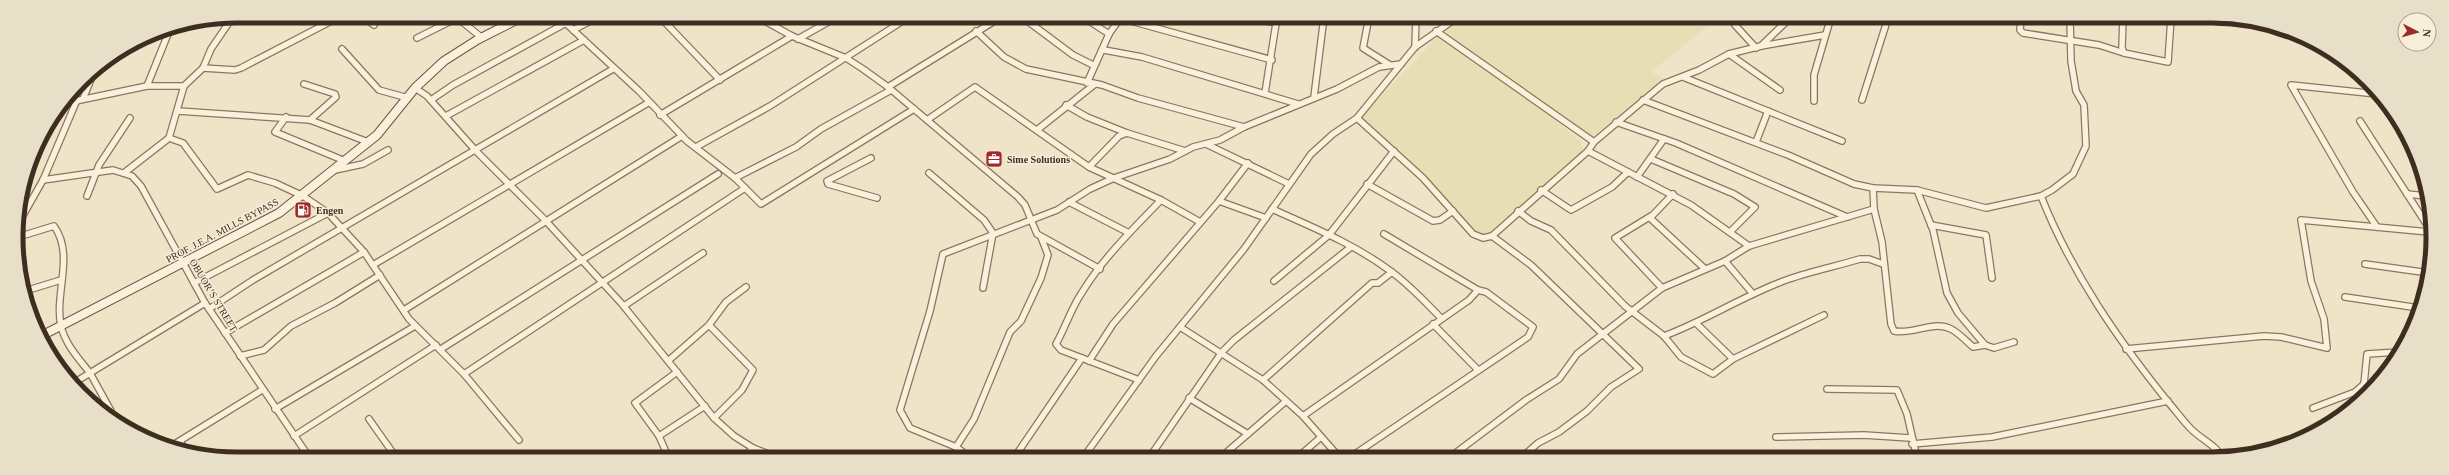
<svg xmlns="http://www.w3.org/2000/svg" width="2449" height="475" font-family="'Times New Roman',serif">
	<style>
		.farmland { fill: #e6deb5 }
		.lines { fill: none; stroke-linecap: round; stroke-linejoin: round }
		.street-casing { stroke: #8d765c; stroke-width: 8 }
		.secondary-casing { stroke: #6f573f; stroke-width: 10 }
		.street { stroke: #faf1dc; stroke-width: 5.5 }
		.secondary { stroke: #faf1dc; stroke-width: 8 }
		.labels { text-anchor: middle; stroke-width: 3; stroke-linejoin: round; paint-order: stroke }
		.poi-label { font-size: 10px; font-weight: bold; fill: #3d2e20; stroke: #f7eed8; text-anchor: start }
		.street-label { font-size: 10px; fill: #3d2e20; stroke: #f7eed8 }
		.rim { fill: none; stroke: #3d2e20; stroke-width: 5 }
	</style>
	<rect width="100%" height="100%" fill="#f0e4c8"/>
	<g class="farmland">
		<polygon points="1471,17 1719,17 1651,72 1665,79 1592,137 1443,32"/>
		<polygon points="1439,35 1554,119 1580,141 1584,151 1486,235 1477,233 1418,171 1361,118"/>
	</g>
	<g class="lines">
		<g class="street-casing">
			<g id="street">
				<polyline points="362,16 374,25"/>
				<polyline points="455,16 481,37"/>
				<polyline points="558,16 639,91 687,141 735,178 761,204 914,109"/>
				<polyline points="659,16 720,80"/>
				<polyline points="756,16 792,36 846,58 863,69 888,87 1018,197 1025,205 1037,234 1100,269"/>
				<polyline points="1022,17 1073,55 1093,65"/>
				<polyline points="1083,17 1109,34"/>
				<polyline points="1246,17 1276,23"/>
				<polyline points="1369,17 1363,48 1390,65"/>
				<polyline points="1120,18 1272,60"/>
				<polyline points="1952,18 1956,18"/>
				<polyline points="2021,18 2020,30 2023,33 2099,45 2124,53"/>
				<polyline points="2123,18 2122,48 2124,53 2168,62 2171,18"/>
				<polyline points="225,19 230,21"/>
				<polyline points="1735,25 1756,48"/>
				<polyline points="573,30 600,16"/>
				<polyline points="976,31 1004,57 1026,69 1102,85 1138,98 1244,127"/>
				<polyline points="1436,31 1594,142"/>
				<polyline points="417,38 457,18"/>
				<polyline points="798,39 837,17"/>
				<polyline points="1761,46 1825,35"/>
				<polyline points="1415,47 1416,17"/>
				<polyline points="342,49 379,90 408,98"/>
				<polyline points="1104,50 1142,57 1298,104"/>
				<polyline points="1729,54 1780,90"/>
				<polyline points="203,68 235,70 241,68 341,16"/>
				<polyline points="1683,77 1842,141"/>
				<polyline points="1087,83 1109,34 1121,17"/>
				<polyline points="304,84 335,94 336,97 310,120"/>
				<polyline points="147,86 170,29"/>
				<polyline points="888,87 1001,17"/>
				<polyline points="415,88 427,96 476,151 545,220 622,304 714,418 734,436 753,448 779,458"/>
				<polyline points="1265,93 1277,17"/>
				<polyline points="2377,94 2291,85 2353,192 2377,227"/>
				<polyline points="1314,97 1324,17"/>
				<polyline points="83,99 94,72"/>
				<polyline points="431,100 453,85 566,23"/>
				<polyline points="1643,100 1788,155 1854,184 1873,188 1917,190 1986,208 2041,196 2052,190 2073,174 2086,146 2084,105 2076,91 2071,61 2070,18"/>
				<polyline points="1862,100 1888,18"/>
				<polyline points="1814,101 1814,75 1831,17"/>
				<polyline points="66,103 147,86 184,86"/>
				<polyline points="1066,105 1087,117 1127,133"/>
				<polyline points="178,111 310,120 368,142"/>
				<polyline points="660,115 792,36"/>
				<polyline points="446,116 584,40"/>
				<polyline points="286,117 275,132 345,161"/>
				<polyline points="1357,118 1423,178 1473,234 1483,238 1492,236 1588,151 1594,142 1663,84 1699,70 1729,54 1761,46 1791,17"/>
				<polyline points="927,120 975,87 1089,167"/>
				<polyline points="2360,121 2429,228"/>
				<polyline points="1616,122 1676,143 1847,217"/>
				<polyline points="1037,130 1095,84"/>
				<polyline points="169,138 183,143 217,189 248,175 275,183 303,196 328,213 364,252 409,319 464,374 519,440"/>
				<polyline points="1756,142 1768,111"/>
				<polyline points="1206,144 1289,184"/>
				<polyline points="696,147 770,106 909,17"/>
				<polyline points="1185,151 1127,133 1119,136 1089,167 1161,200 1200,222"/>
				<polyline points="1588,151 1691,205 1749,246"/>
				<polyline points="871,158 827,181 828,184 877,198"/>
				<polyline points="1651,159 1734,194 1755,207 1731,231"/>
				<polyline points="335,170 363,164 388,150"/>
				<polyline points="124,173 169,138 184,86 203,68 211,49 230,21 237,16"/>
				<polyline points="929,173 984,220 993,233 983,288"/>
				<polyline points="1637,177 1664,139"/>
				<polyline points="735,178 796,147 821,129 891,90"/>
				<polyline points="43,180 113,170 132,176 141,186 205,303 309,457"/>
				<polyline points="1367,184 1433,221 1440,220 1453,211"/>
				<path d="M1873 188 1874 209 1882 242 1891 324 1894 331C1913 335 1933 320 1951 329 1959 333 1966 341 1973 347L1985 345"/>
				<polyline points="1541,190 1571,210 1612,187 1628,172"/>
				<polyline points="1917,190 1933,230 1947,293 1958,313 1985,345 1994,348 2014,342"/>
				<polyline points="1673,194 1650,218 1704,268"/>
				<polyline points="2407,194 2426,196"/>
				<polyline points="87,196 99,165 130,118"/>
				<path d="M2041 196C2071 272 2118 340 2169 403 2176 411 2183 421 2191 429 2202 440 2216 445 2224 459"/>
				<polyline points="1219,201 1266,218"/>
				<polyline points="1069,202 1129,233"/>
				<path d="M1272 209C1312 227 1354 244 1389 270 1409 284 1424 301 1441 318"/>
				<polyline points="1518,211 1531,221 1551,230 1625,306 1664,336 1681,357 1713,374 1733,359 1824,315"/>
				<polyline points="1651,216 1615,238 1662,288"/>
				<polyline points="1931,225 1986,235 1992,278"/>
				<polyline points="17,226 43,180 77,100"/>
				<polyline points="1384,234 1478,290"/>
				<polyline points="1492,236 1531,265 1639,369 1611,387 1587,411 1559,432 1538,443 1521,458"/>
				<path d="M18 237 54 226C75 255 54 293 61 326 65 344 79 359 90 373L205 303"/>
				<polyline points="1725,261 1753,294"/>
				<polyline points="2365,264 2429,273"/>
				<polyline points="373,265 648,103"/>
				<polyline points="1274,281 1329,235 1394,151"/>
				<polyline points="194,283 328,213"/>
				<polyline points="25,291 61,280"/>
				<polyline points="2345,297 2419,308"/>
				<polyline points="624,306 703,253"/>
				<polyline points="209,309 253,280 613,69"/>
				<polyline points="404,310 682,136"/>
				<polyline points="1433,324 1477,369"/>
				<polyline points="1697,324 1733,359"/>
				<polyline points="709,325 753,370 742,390 714,418"/>
				<polyline points="1180,327 1263,380 1303,416 1340,458"/>
				<polyline points="225,333 364,252"/>
				<path d="M1664 336C1707 320 1746 294 1789 279 1812 271 1837 266 1860 259H1869L1883 264"/>
				<polyline points="441,349 718,174"/>
				<polyline points="2126,349 2264,336 2281,337 2327,348 2324,319 2311,281 2301,220 2429,232"/>
				<polyline points="240,356 264,350 291,326 335,303 380,275"/>
				<polyline points="668,361 709,325 726,302 746,287"/>
				<polyline points="1089,361 1113,324 1219,201 1248,163"/>
				<polyline points="464,374 745,188"/>
				<path d="M1139 380 1061 350 1056 344C1065 328 1071 309 1081 294 1102 259 1133 229 1161 200"/>
				<polyline points="1263,380 1372,283 1378,283 1392,272"/>
				<polyline points="72,384 90,373 111,411 110,416"/>
				<polyline points="1827,389 1897,390 1907,414 1917,458"/>
				<polyline points="1189,398 1248,434"/>
				<polyline points="2313,408 2355,392 2364,384 2367,354 2398,352"/>
				<polyline points="275,409 415,326"/>
				<polyline points="1303,416 1469,300 1478,290 1486,292 1533,327 1528,337 1349,458"/>
				<polyline points="369,419 393,453 402,457"/>
				<polyline points="294,436 436,345"/>
				<polyline points="659,436 705,406"/>
				<polyline points="1776,437 1864,435 1910,438"/>
				<polyline points="180,441 184,449"/>
				<polyline points="1912,444 1992,437 2168,401"/>
				<polyline points="173,445 262,390"/>
				<polyline points="956,447 974,419 1010,332 1021,321 1041,278 1048,255 1041,237"/>
				<polyline points="386,457 393,453"/>
				<polyline points="664,457 666,452 659,436 635,403 677,372"/>
				<polyline points="744,457 753,448"/>
				<polyline points="971,458 956,447 910,428 900,410 930,311 943,254 1057,210 1090,189 1114,178 1170,159 1193,147 1220,140 1244,127 1337,89 1379,67 1401,64"/>
				<polyline points="1014,458 1082,358"/>
				<polyline points="1083,458 1156,356 1244,249 1311,154 1333,134 1357,118 1415,47 1458,17"/>
				<polyline points="1149,458 1222,352 1234,340 1351,247"/>
				<polyline points="1220,458 1286,401"/>
				<polyline points="1297,458 1321,437"/>
				<polyline points="1449,458 1526,400 1559,379 1577,354 1662,288 1725,261 1749,246 1874,209"/>
				<polyline points="1596,458 1622,458"/>
			</g>
		</g>
		<g class="secondary-casing">
			<polyline id="secondary" points="43,335 279,213 377,135 415,88 444,61 477,40 524,16"/>
		</g>
		<use href="#street" class="street"/>
		<use href="#secondary" class="secondary"/>
	</g>
	<defs>
		<g id="office-square" transform="scale(0.9)"><rect x="-9" y="-9" width="18" height="18" rx="4" fill="#9e2a2b" stroke="#f7eed8"/><path d="M-6-3h4V-5.5h4V-3h4V5H-6ZM-1-4.5V-3h2v-1.5ZM-6 0V1H6V0Z" fill="#fff"/></g>
		<g id="fuel-square" transform="scale(0.9)"><rect x="-9" y="-9" width="18" height="18" rx="4" fill="#9e2a2b" stroke="#f7eed8"/><path d="M-5.5-6h7V0h2V4h1.3V-2.5L3-4.5l.8-.8L6-3V5H2.5V1h-1V6h-7ZM-4.2-4.7v3.2H.2V-4.7Z" fill="#fff"/></g>
	</defs>
	<g fill-rule="evenodd">
		<use href="#office-square" x="994" y="159"/>
		<use href="#fuel-square" x="303" y="210"/>
	</g>
	<g class="labels">
		<g class="poi-label">
			<text x="1007" y="163">Sime Solutions</text>
			<text x="316" y="214">Engen</text>
		</g>
		<g class="street-label">
			<text transform="translate(222 230) rotate(-28)" y="4">PROF. J.E.A. MILLS BYPASS</text>
			<text transform="translate(214 295) rotate(59)" y="4">OBUOR’S STREET</text>
		</g>
	</g>
	<path d="M0 0H2449V475H0ZM237 23H2212A214 214 0 0 1 2426 237V238A214 214 0 0 1 2212 452H237A214 214 0 0 1 23 238V237A214 214 0 0 1 237 23Z" fill="#e8dfc9" fill-rule="evenodd"/>
	<path class="rim" d="M237 23H2212A214 214 0 0 1 2426 237V238A214 214 0 0 1 2212 452H237A214 214 0 0 1 23 238V237A214 214 0 0 1 237 23Z"/>
	<g transform="translate(2417 32) rotate(96)"><circle r="19" fill="#f7eed8" stroke="#ada18e"/>
	<path d="M0-3L7 15L0 10L-7 15Z" fill="#9e2a2b"/>
	<text y="-6" font-size="11" font-weight="bold" text-anchor="middle" fill="#3d2e20">N</text>
	</g>
</svg>
